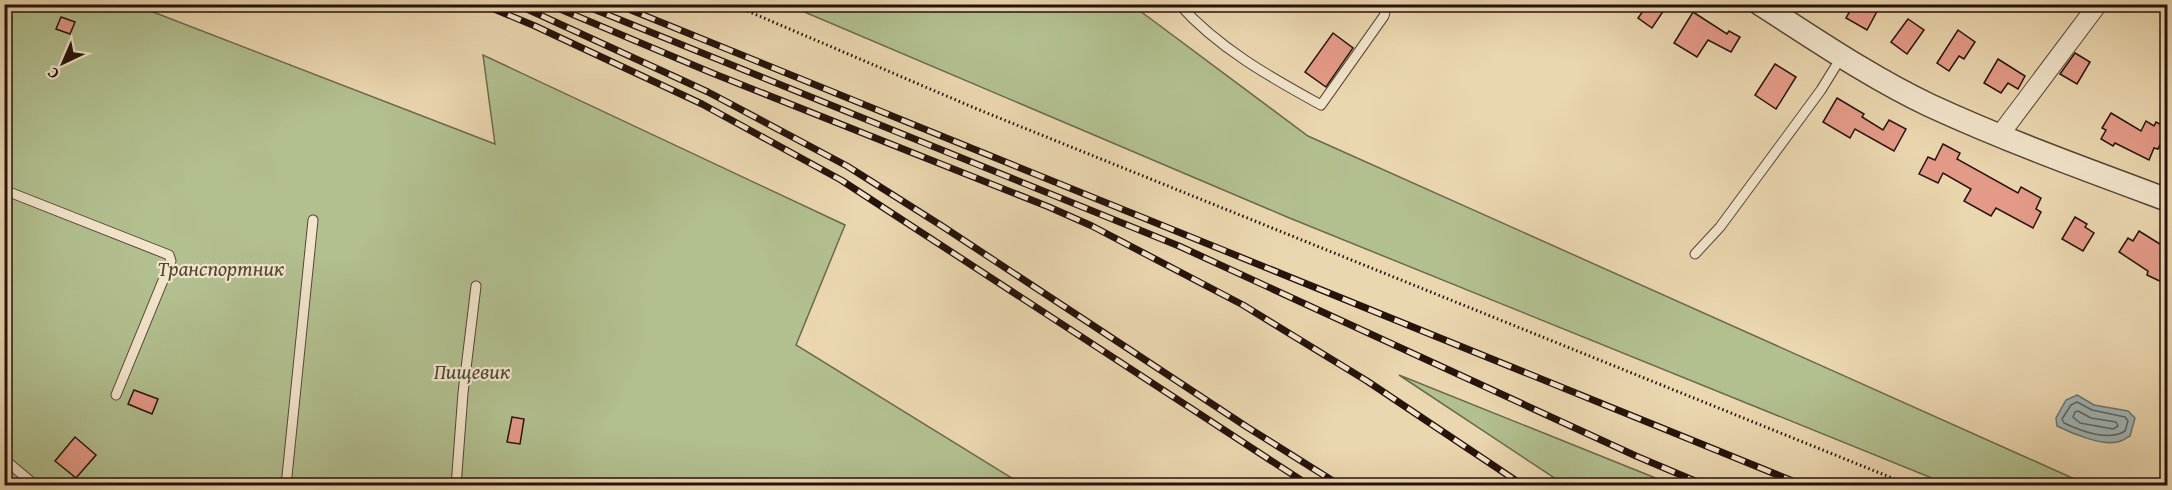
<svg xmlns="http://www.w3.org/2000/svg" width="2172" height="490" font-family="'Gentium Book Plus',serif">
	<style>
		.green { fill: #b2bf8f; stroke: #6c694e; stroke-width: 1.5 }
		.water { fill: #9db6b6; stroke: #6d7572; stroke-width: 1.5 }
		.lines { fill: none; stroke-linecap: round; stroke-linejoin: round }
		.shore { stroke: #616461; stroke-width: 1.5 }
		.building { fill: #e49a88; stroke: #25130c; stroke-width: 1.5 }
		.service-casing { stroke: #564435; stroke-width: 11 }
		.minor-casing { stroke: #564435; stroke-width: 20 }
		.tertiary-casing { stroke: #564435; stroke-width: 25 }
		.path { stroke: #25130c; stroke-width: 3; stroke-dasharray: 1.5 3; stroke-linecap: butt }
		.service { stroke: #f1e4cb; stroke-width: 9 }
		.minor { stroke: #f1e4cb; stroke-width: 18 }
		.tertiary { stroke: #f1e4cb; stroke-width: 22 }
		.rail-casing { stroke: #25130c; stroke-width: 7 }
		.rail { stroke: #f1e4cb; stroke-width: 4.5; stroke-dasharray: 14; stroke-linecap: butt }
		.labels { text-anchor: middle; stroke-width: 4.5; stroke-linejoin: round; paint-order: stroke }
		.park-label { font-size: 21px; font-style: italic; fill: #4f4733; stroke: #f1e4cb }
	</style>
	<rect width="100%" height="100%" fill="#ead6af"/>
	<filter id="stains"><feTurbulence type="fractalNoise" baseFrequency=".00333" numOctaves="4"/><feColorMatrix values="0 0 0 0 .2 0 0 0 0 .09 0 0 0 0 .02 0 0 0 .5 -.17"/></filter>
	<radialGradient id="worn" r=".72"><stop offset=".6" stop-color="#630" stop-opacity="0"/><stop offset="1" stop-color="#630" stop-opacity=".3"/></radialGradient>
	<g class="green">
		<polygon points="4,5 135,5 495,144 483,55 845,225 796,345 1023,485 5,485"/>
		<polygon points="788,5 1132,5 1308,136 2088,485 1949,485 1287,217"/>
		<polygon points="1399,375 1673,485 1565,485"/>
	</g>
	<path class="water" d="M2077 395 2094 405 2128 411 2135 418 2130 436C2126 438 2121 442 2117 442 2102 446 2071 433 2057 426L2056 418 2066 400Z"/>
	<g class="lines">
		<g class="shore">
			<path d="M2077 402 2092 410 2125 417 2128 421 2125 431C2108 442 2081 431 2064 423L2062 419 2071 405Z"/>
			<polygon points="2078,411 2091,418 2116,422 2118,426 2113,429 2080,423 2073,417 2075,412"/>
		</g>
	</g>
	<g class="building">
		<polygon points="1648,4 1668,4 1652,28 1638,18"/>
		<polygon points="1854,4 1881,4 1867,30 1846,18"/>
		<polygon points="1693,12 1727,34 1729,31 1740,37 1731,52 1708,40 1697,57 1674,43"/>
		<polygon points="61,17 75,22 70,34 56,29"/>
		<polygon points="1908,19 1924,30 1907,54 1891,42"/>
		<polygon points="1958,30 1975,42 1964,59 1959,56 1949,71 1937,63"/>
		<polygon points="1333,33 1353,48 1326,87 1305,72"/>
		<polygon points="2075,53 2090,62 2077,84 2060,74"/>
		<polygon points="1998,59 2025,76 2018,89 2008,83 2001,93 1984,83"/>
		<polygon points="1775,64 1796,77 1776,109 1755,95"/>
		<polygon points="1837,98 1864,114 1862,117 1883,130 1889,120 1906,129 1894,151 1855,129 1850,138 1823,122"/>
		<polygon points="2111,113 2141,131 2146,121 2154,126 2156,122 2168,128 2158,149 2154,148 2149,160 2115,143 2113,146 2101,139 2106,130 2102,128"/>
		<polygon points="1943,144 1960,153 1957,159 2018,193 2021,187 2041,198 2036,209 2041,212 2033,228 1996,208 1991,216 1964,201 1971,189 1943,173 1938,183 1919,174 1928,157 1935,160"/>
		<polygon points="2075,217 2087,224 2085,227 2094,233 2083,251 2062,239"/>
		<polygon points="2139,231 2168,249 2168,285 2147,275 2148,271 2119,252 2128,238 2133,241"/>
		<polygon points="134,390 158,399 152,414 128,404"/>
		<polygon points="512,417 524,419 520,444 507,442"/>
		<polygon points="75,437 96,455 76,478 55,461"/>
	</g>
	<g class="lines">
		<g class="service-casing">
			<g id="service">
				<path d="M1179 4C1218 48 1270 77 1321 105L1384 16 1387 4"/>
				<polyline points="4,190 169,255 171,261 116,395"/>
				<polyline points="1695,254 1720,227 1768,162 1821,90 1842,56"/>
				<polyline points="4,459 36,486"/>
				<polyline points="286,486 313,220"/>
				<polyline points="456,486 463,393 476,286"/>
			</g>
		</g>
		<g class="minor-casing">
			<polyline id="minor" points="1999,136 2098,4"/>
		</g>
		<g class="tertiary-casing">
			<path id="tertiary" d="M1760 4C1815 39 1870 77 1929 105 2007 141 2087 170 2168 200"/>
		</g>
		<polyline class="path" points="731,4 977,109 1912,486"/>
		<use href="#service" class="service"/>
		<use href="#minor" class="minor"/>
		<use href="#tertiary" class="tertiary"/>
		<g class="rail-casing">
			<g id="rail">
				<polyline points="482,4 535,26 702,104 841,180 1310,486"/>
				<polyline points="516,4 708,92 847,166 942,226 1247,427 1341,486"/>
				<polyline points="548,4 712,73 1049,207 1092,226 1243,305 1367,381 1524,486"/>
				<polyline points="581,4 1179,246 1636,456 1707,486"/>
				<polyline points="616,4 1805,486"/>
			</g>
		</g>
		<use href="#rail" class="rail"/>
	</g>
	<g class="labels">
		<g class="park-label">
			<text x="221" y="276">Транспортник</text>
			<text x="472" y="379">Пищевик</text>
		</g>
	</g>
	<rect width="2172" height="490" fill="none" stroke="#ead6af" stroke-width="24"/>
	<rect x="6" y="6" width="2160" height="478" fill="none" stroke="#25130c" stroke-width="3"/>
	<rect x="12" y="12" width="2148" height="466" fill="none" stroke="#25130c" stroke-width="1.5"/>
	<g transform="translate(63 63) rotate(224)" stroke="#f1e4cb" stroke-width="4.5" paint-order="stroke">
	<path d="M0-4.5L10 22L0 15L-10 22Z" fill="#25130c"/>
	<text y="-9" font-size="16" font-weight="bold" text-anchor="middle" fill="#25130c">С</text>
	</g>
	<rect width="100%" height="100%" filter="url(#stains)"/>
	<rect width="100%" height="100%" fill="url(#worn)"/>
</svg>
